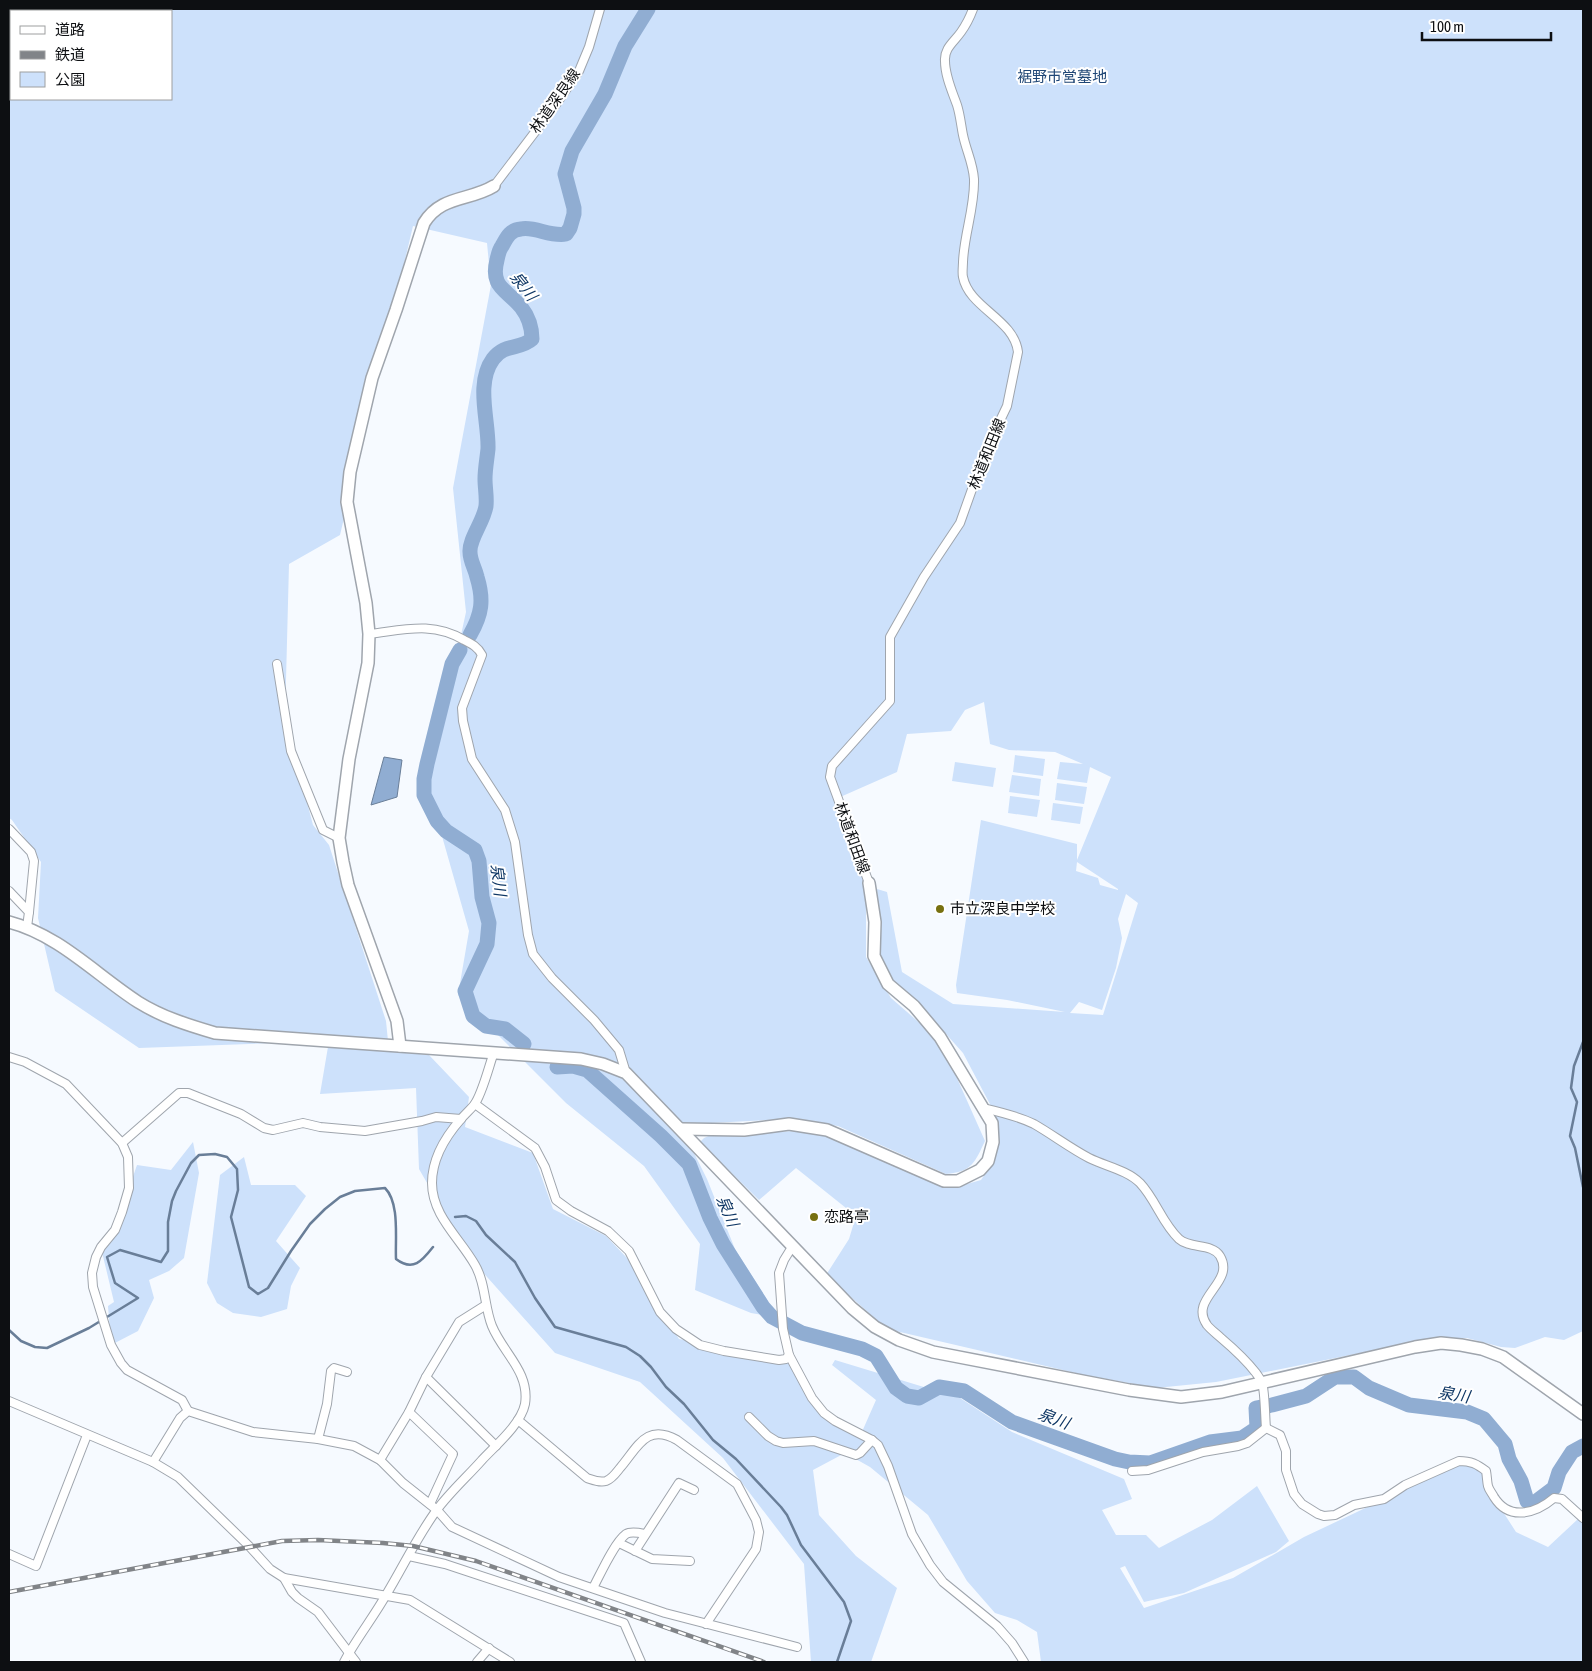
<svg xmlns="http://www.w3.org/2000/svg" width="1592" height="1671" font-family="'Asap Condensed','Noto Sans JP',sans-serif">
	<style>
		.green { fill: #cde1fb; fill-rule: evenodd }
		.water { fill: #90add2; stroke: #697e98 }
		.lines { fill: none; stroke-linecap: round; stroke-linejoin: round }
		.stream { stroke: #697e98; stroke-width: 2.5 }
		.river { stroke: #90add2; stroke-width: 15 }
		.street-casing { stroke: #9fa5ad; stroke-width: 10 }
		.secondary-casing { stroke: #9fa5ad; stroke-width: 14 }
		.street { stroke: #fff; stroke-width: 8 }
		.secondary { stroke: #fff; stroke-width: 11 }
		.rail-casing { stroke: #818488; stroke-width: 4.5 }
		.rail { stroke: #fff; stroke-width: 2.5; stroke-dasharray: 8; stroke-linecap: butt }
		.poi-dot { fill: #777010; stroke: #fff; stroke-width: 2 }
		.labels { text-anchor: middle; stroke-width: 4; stroke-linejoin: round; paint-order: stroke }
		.park-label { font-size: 15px; fill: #204776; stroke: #fff }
		.street-label { font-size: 15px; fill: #0d0f12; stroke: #fff }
		.poi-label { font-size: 15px; fill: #0d0f12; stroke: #fff; text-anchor: start }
		.water-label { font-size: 16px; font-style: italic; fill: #0f3765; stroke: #fff }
	</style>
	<rect width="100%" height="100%" fill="#f6faff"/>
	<g class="green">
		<path d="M9 9H1583V1331L1564 1340 1545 1337 1515 1348 1501 1347 1467 1338 1423 1341 1397 1348 1375 1350 1216 1382 1156 1388 1084 1375 887 1329 826 1275 849 1239 856 1216 796 1168 759 1200 700 1142 704 1138 713 1134 797 1131 829 1135 866 1150 928 1181 953 1188 981 1180 996 1158 992 1108 963 1053 913 997 896 985 880 958 877 889 887 892 902 972 953 1004 1065 1012 1007 1000 957 993 956 985 981 820 1077 844V860L1111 777 1090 767 1087 783 1057 779 1060 762 1083 764 1055 752 1009 750 990 744 984 702 965 710 951 731 907 734 897 772 838 798 866 882V957L891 998 922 1025 948 1058 985 1141C975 1162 972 1172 946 1174L838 1126 788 1119 692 1124 689 1143 707 1179 735 1249 768 1301 773 1317 751 1313 695 1290 700 1244 644 1166 566 1103 458 995 469 931 428 787 466 612 453 488 491 285 487 243 413 226 340 535 289 564 285 719 313 825 329 845 386 1021 389 1051 429 1055 469 1097 465 1127 533 1153 553 1209 606 1236 627 1258 679 1339 786 1359 824 1413 861 1434 876 1400 832 1365 835 1360 960 1398 1012 1432 1124 1479 1132 1499 1102 1510 1116 1535H1146L1159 1548 1212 1520 1257 1486 1289 1541 1276 1552 1184 1593 1144 1602 1125 1566 1120 1568 1144 1608 1233 1578 1304 1537 1465 1461 1486 1471 1498 1504 1516 1532 1548 1547 1578 1519H1581L1583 1525V1662H1041L1037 1632 1017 1620 995 1613 967 1581 928 1515 870 1467 845 1453 813 1470 819 1515 856 1556 897 1588 871 1662H811L804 1564 723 1458 640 1382 555 1353 471 1259 419 1169 416 1088 320 1094 329 1041 139 1048 55 991 38 918 41 862 12 820 9 818ZM11 11H171V99H11ZM1077 862 1118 889V890L1100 885 1098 878 1076 871ZM1126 894 1138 903 1103 1015 1070 1013 1079 1002 1102 1010 1116 968 1122 938 1118 919Z"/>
		<polygon points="1015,755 1045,759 1043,776 1013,772"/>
		<polygon points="955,762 996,768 993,787 952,781"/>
		<polygon points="1012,775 1041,779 1039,796 1009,792"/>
		<polygon points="1057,783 1087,787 1084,804 1055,800"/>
		<polygon points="1010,796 1040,800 1037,817 1008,813"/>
		<polygon points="1053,803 1083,807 1080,824 1051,820"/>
		<polygon points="193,1142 199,1173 184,1258 169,1271 149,1280 154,1298 138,1331 111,1345 108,1306 114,1302 102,1252 116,1226 137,1165 171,1170"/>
		<polygon points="244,1157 251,1185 295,1185 306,1196 276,1241 300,1268 291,1286 287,1309 261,1317 233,1313 217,1303 207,1283 220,1175"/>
	</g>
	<polygon class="water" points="384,757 402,760 397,797 371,805"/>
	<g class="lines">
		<g class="stream">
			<polyline points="1583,1042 1574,1066 1571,1088 1577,1102 1570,1136 1575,1148 1583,1187"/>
			<polyline points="455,1217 466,1216 476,1221 486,1235 515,1262 535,1298 555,1327 626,1347 640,1356 651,1367 666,1387 684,1404 713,1440 736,1459 781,1507 787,1515 801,1545 844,1602 851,1621 837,1662"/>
			<path d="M9 1330 21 1341 35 1347 47 1348 89 1328 138 1298 115 1283 107 1257 120 1250 161 1262 168 1251V1222L172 1201 176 1191 191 1163 199 1155 215 1154 227 1157 237 1169 238 1190 231 1217 249 1287 258 1294 268 1288 291 1251 310 1224 325 1209 340 1197 355 1191 385 1188C400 1203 395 1239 396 1259 413 1272 422 1261 433 1247"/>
		</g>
		<g class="river">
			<path d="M470 635C482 614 484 600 477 577 475 568 470 561 470 552 469 539 484 521 486 506 487 497 485 488 485 479 485 469 487 459 488 449 489 421 475 384 493 359 505 343 520 350 532 339 532 328 528 316 521 307 506 289 490 287 497 260 498 255 499 250 502 246 507 237 510 230 521 229 535 226 550 237 566 234L570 228 574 214V208L565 174 572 151 605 94 625 46 648 9"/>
			<polyline points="460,650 452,664 427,764 424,779 424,795 437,821 446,831 475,850 479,861 482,897 489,923 487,944 465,991 473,1016 486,1026 505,1029 524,1044"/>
			<polyline points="557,1067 573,1066 587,1070 661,1136 689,1164 710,1218 723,1244 763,1307 772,1317 802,1333 862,1349 876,1356 896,1388 907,1396 919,1398 939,1387 964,1391 1012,1422 1115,1459 1129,1462 1150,1463 1210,1442 1242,1438 1257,1428 1256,1408 1272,1405 1306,1396 1335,1377 1354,1377 1369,1388 1409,1405 1467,1412 1484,1419 1505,1444 1509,1459 1521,1481 1527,1501 1534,1503 1554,1488 1559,1472 1572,1452 1583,1446"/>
		</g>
		<g class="street-casing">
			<g id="street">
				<polyline points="494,186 557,103 579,71 589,47 600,9"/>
				<path d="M369 634C404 630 432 621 464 640 472 644 478 647 482 655L462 708 463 721 472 759 505 810 515 842 528 935 533 954 552 978 594 1020 619 1050 626 1073"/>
				<polyline points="277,664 291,751 323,830 339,838"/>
				<polyline points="9,829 31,852 34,861 29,912"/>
				<path d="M869 883 830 777 832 766 890 701V637L924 577 960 523 986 450 1007 406 1018 352C1014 319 969 308 963 277 962 273 963 266 963 262 964 234 975 207 974 179 973 163 966 150 963 135 961 125 960 114 957 105 952 91 945 76 945 61 944 48 954 42 961 32 966 25 970 17 973 9"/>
				<polyline points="9,891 29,912 27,927"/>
				<polyline points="9,1057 25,1062 66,1084 122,1143 128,1157 129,1188 122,1212 115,1230 101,1247 96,1257 92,1273 93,1287 111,1345 121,1363 127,1370 182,1400 188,1411"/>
				<polyline points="475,1104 535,1148 545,1167 556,1200 571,1211 608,1231 629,1251 660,1312 676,1329 700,1345 724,1351 779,1360 786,1359 789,1355"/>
				<path d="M983 1108C1000 1112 1018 1116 1034 1124 1053 1135 1070 1148 1089 1158 1105 1166 1127 1170 1140 1183 1156 1200 1162 1223 1179 1239 1190 1249 1212 1243 1220 1256 1236 1283 1188 1298 1207 1325 1211 1330 1217 1334 1221 1338 1234 1349 1246 1360 1256 1373 1258 1376 1261 1380 1262 1383 1265 1391 1265 1418 1266 1428"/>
				<polyline points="122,1143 179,1093 188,1093 241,1114 264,1128 273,1130 303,1123 320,1127 365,1131 422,1121 436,1117 461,1119"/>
				<polyline points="792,1247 784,1260 779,1273 783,1329 789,1355 812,1398 824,1413 835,1421 872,1440 878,1445 888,1466 912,1534 930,1565 943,1582 997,1626 1012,1643 1024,1662"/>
				<polyline points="486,1305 459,1322 426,1377 409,1412 380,1460 403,1483 437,1510 452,1527 559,1577 665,1613 797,1647"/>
				<polyline points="426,1377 496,1446"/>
				<polyline points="9,1401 153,1462 178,1477 249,1546 270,1569 284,1578 410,1600 510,1662"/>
				<polyline points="409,1412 453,1454 430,1504"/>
				<polyline points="749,1417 768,1436 776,1441 783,1443 814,1441 856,1455 860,1453 872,1440"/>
				<path d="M518 1420 587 1478C593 1480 599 1483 606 1481 612 1479 616 1473 620 1468 638 1447 646 1423 677 1440L737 1484 756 1520 759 1532 756 1549 706 1624"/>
				<path d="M1266 1428 1280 1435 1286 1451V1470L1294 1494 1302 1504 1318 1514 1324 1516 1335 1515 1354 1505 1384 1499 1405 1485 1459 1461C1471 1461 1477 1464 1486 1471 1487 1476 1487 1482 1488 1486 1489 1490 1492 1493 1494 1497 1509 1521 1535 1514 1554 1498L1562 1499 1583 1518"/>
				<polyline points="318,1439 327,1404 331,1371 334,1368 347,1372"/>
				<polyline points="153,1462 180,1418 188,1411 253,1432 318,1439 354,1446 380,1460"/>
				<polyline points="1132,1471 1148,1470 1203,1452 1238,1446 1247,1443 1266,1428"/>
				<polyline points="619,1543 652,1559 690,1561"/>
				<polyline points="635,1551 679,1483 694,1490"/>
				<polyline points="9,1554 36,1566 87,1435"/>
				<polyline points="409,1556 445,1564 624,1623 641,1662"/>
				<polyline points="284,1578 292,1592 298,1598 318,1612 356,1662"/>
				<path d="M593 1588C600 1575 614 1543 626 1534 631 1531 640 1533 645 1534"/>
				<path d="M344 1662C356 1639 373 1618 386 1595 403 1567 417 1537 436 1511 449 1493 467 1477 482 1460 496 1445 521 1424 525 1404 530 1372 503 1353 492 1326 484 1306 486 1284 475 1265 460 1238 432 1216 432 1183 432 1159 446 1136 461 1119 465 1114 470 1110 474 1105 482 1095 489 1066 494 1052"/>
				<polyline points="477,1662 489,1648"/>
			</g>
		</g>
		<g class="secondary-casing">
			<g id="secondary">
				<path d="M9 922C59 935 95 974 138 1002 162 1017 188 1025 215 1033L581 1059 603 1064 626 1073 852 1308 875 1327 899 1340 933 1352 1129 1390 1181 1397 1222 1392 1415 1347 1441 1343 1461 1345 1482 1349 1503 1357 1583 1414"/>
				<path d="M400 1046 397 1021 348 885 343 862 339 838 349 759 368 663 369 634 366 603 347 502 350 472 372 378 396 310 424 223C441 195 470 201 494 186"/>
				<polyline points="681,1129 744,1130 789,1124 827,1130 944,1181 958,1181 980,1170 988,1161 993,1142 992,1123 940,1037 914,1006 888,984 874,956 875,922 869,883"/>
			</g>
		</g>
		<use href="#street" class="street"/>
		<use href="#secondary" class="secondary"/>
		<g class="rail-casing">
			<polyline id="rail" points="9,1592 282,1541 318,1540 383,1543 413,1546 476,1561 764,1662"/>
		</g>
		<use href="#rail" class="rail"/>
	</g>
	<g class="poi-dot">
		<circle cx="940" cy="909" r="5"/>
		<circle cx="814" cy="1217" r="5"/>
	</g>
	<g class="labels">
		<g class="park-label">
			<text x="1062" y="82">裾野市営墓地</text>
		</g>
		<g class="street-label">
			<text transform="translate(555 101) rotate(-55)" y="5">林道深良線</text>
			<text transform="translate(987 454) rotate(-68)" y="5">林道和田線</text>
			<text transform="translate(852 838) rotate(70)" y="5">林道和田線</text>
		</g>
		<g class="poi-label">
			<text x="950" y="914">市立深良中学校</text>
			<text x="824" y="1222">恋路亭</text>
		</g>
		<g class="water-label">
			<text transform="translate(524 286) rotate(51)" y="6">泉川</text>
			<text transform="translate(499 880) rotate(83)" y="6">泉川</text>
			<text transform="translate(728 1211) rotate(67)" y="6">泉川</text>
			<text transform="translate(1454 1394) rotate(9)" y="6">泉川</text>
			<text transform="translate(1054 1418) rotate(20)" y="6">泉川</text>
		</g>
	</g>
	<rect width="1592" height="1671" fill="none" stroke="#0d0f12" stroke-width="20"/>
	<rect x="10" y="10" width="162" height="90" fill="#ffffff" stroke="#9e9fa0"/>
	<rect x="20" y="26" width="25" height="8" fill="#ffffff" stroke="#9e9fa0"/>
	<text x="55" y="35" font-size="15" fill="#0d0f12">道路</text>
	<rect x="20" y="51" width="25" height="8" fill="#818488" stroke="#9e9fa0"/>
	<text x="55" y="60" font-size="15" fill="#0d0f12">鉄道</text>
	<rect x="20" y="72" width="25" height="15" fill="#cde1fb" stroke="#9e9fa0"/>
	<text x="55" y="85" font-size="15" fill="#0d0f12">公園</text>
	<path d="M1422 32v8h129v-8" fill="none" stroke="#0d0f12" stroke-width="2.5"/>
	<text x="1430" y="32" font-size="15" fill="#0d0f12" stroke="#ffffff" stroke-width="4" paint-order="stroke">100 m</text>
</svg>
